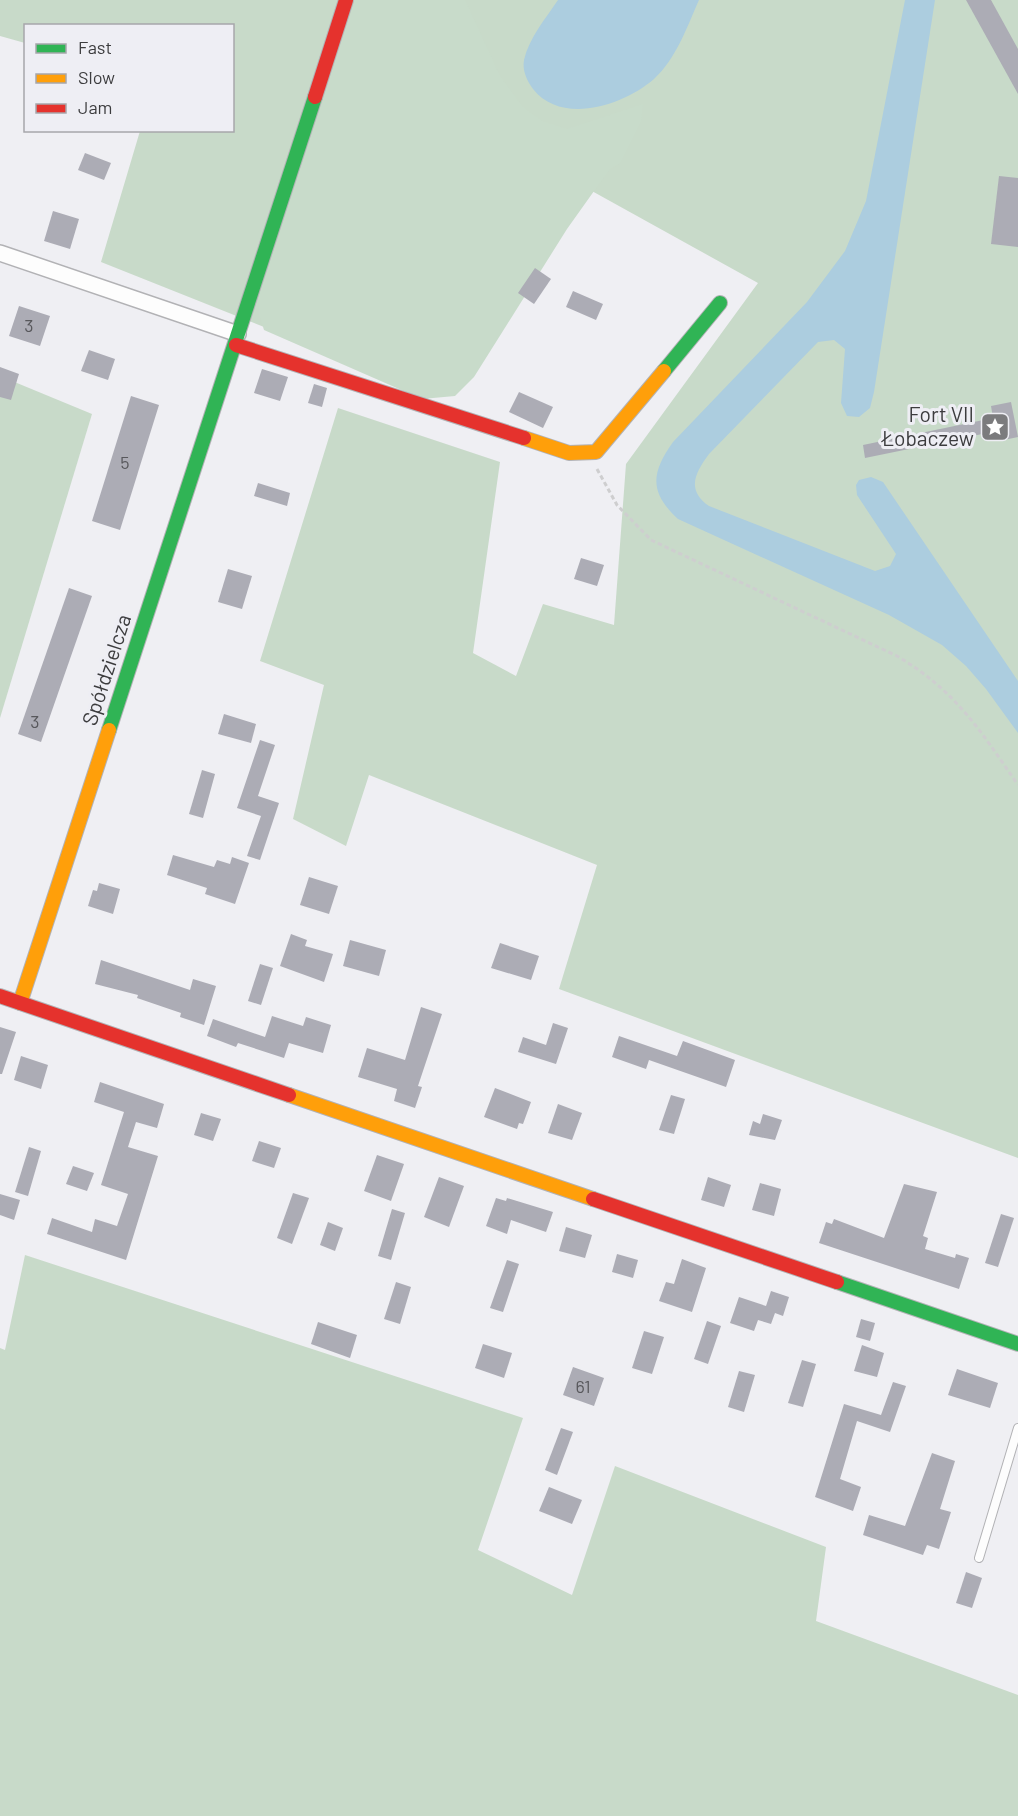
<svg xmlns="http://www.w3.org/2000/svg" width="1018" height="1816" font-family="Barlow,sans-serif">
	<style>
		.green { fill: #c8dac9 }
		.forest { fill: #c8dbca }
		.water { fill: #accddf }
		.building { fill: #acacb5 }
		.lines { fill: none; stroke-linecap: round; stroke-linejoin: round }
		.lane-casing { stroke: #b2b2b5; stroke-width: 10 }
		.street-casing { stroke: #b2b2b5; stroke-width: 18 }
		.fast-casing { stroke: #b2b2b5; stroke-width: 16 }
		.slow-casing { stroke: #b2b2b5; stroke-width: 16 }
		.jam-casing { stroke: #b2b2b5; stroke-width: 16 }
		.path { stroke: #cececf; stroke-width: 3; stroke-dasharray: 4.5 3; stroke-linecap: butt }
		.lane { stroke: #fdfdfd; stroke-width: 8 }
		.street { stroke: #fdfdfd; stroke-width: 15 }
		.fast { stroke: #30b455; stroke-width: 14 }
		.slow { stroke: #ff9f0a; stroke-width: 14 }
		.jam { stroke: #e5322d; stroke-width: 14 }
		.labels { text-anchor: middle; stroke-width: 6; stroke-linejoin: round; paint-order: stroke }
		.number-label { font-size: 18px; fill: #58585c }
		.poi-label { font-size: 21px; fill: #3c3c3e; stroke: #eeeef4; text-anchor: end }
		.street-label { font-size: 21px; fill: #3c3c3e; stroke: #eeeef4 }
	</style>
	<rect width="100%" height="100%" fill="#efeff3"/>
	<g class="green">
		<polygon points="0,0 1018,0 1018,1158 559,989 597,865 369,775 346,846 293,819 324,685 260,661 338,408 500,462 473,653 516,676 543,604 614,625 626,464 758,283 563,175 422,390 101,262 140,131 232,130 232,26 26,26 25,43 0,36"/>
		<polygon points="0,376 92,414 0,718"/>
		<polygon points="25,1255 523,1418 478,1550 572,1595 615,1466 826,1547 816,1621 1018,1695 1018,1816 0,1816 0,1348 5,1350"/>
	</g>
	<polygon class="forest" points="355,0 465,0 500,76 523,107 542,121 567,129 643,104 641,121 620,163 609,170 567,229 474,377 455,396 422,399 264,330 259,314 258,278"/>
	<g class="water">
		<path d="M558 0H699C687 27 676 59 654 79 624 105 562 126 533 89 527 81 522 70 524 60 529 38 546 18 558 0Z"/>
		<path d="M905 0H935L874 392 870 408 859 417 847 416 841 403 845 349 834 340 818 342 709 454C695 473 686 490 709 506L875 571 890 566 896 554 857 495 856 485 859 480 871 477 883 482 1018 681V733L986 689 966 666 942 645 889 615 678 519C649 492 651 473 673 442L807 302 845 251 866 201Z"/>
	</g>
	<g class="building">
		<polygon points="966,0 991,0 1018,49 1018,94"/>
		<polygon points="85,153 111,163 104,180 78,170"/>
		<polygon points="999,176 1018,178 1018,247 991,244"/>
		<polygon points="53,211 79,219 70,249 44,241"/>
		<polygon points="535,268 551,279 534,304 518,293"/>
		<polygon points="573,291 603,304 596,320 566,307"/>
		<polygon points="19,306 50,316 40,346 9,336"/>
		<polygon points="89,350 115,359 108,380 81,371"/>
		<polygon points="0,367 19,374 11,400 0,397"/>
		<polygon points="262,369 288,377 280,401 254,393"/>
		<polygon points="314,384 327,388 322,407 308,403"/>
		<polygon points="519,392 553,407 543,428 509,412"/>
		<polygon points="131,396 159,405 120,530 92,521"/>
		<polygon points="1011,402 1018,437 999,441 997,431 865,458 863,445 993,418 991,406"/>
		<polygon points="258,483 290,493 287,506 254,496"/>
		<polygon points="581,558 604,565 597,586 574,579"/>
		<polygon points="228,569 252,576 242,609 218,602"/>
		<polygon points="69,588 92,596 41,742 18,734"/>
		<polygon points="224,714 256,724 251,743 218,734"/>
		<polygon points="260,740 275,745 258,796 279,803 260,860 247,856 261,816 237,808"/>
		<polygon points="202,770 215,774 203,818 189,814"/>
		<polygon points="173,855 214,867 217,860 230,864 232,857 249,863 235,904 205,894 207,888 167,875"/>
		<polygon points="309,877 338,886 329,914 300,905"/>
		<polygon points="99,883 120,889 113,914 88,906 93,890 97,891"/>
		<polygon points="291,934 307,940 305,946 333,954 324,982 280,966"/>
		<polygon points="350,940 386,950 379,976 343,966"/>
		<polygon points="500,943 539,956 531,980 491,968"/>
		<polygon points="101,960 190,990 193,979 216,986 204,1025 180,1017 181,1013 137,998 138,995 95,984"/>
		<polygon points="260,964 273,968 261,1005 248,1001"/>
		<polygon points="421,1007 442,1014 418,1086 422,1087 415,1108 394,1101 397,1089 358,1077 367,1048 405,1060"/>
		<polygon points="272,1016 303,1026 306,1017 331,1025 323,1053 289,1043 284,1058 238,1043 236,1047 207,1036 213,1019 265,1037"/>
		<polygon points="553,1023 568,1028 556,1064 518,1052 523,1037 546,1045"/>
		<polygon points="0,1027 16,1032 2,1074 0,1074"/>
		<polygon points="619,1036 677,1056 683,1041 735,1060 726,1087 649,1060 646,1069 612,1057"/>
		<polygon points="21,1056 48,1065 41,1089 14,1080"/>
		<polygon points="100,1082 164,1104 157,1128 136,1122 128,1147 158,1156 126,1260 47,1234 52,1218 92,1232 95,1219 117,1226 128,1194 101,1185 124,1112 94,1102"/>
		<polygon points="495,1088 531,1102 523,1124 519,1123 517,1129 484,1117"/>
		<polygon points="671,1095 685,1099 674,1134 659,1130"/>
		<polygon points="558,1104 582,1113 572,1140 548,1133"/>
		<polygon points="201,1113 221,1119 213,1141 194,1135"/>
		<polygon points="763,1114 782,1120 775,1140 749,1135 753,1121 760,1124"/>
		<polygon points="259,1141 281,1148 274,1168 252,1161"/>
		<polygon points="29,1147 41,1151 28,1196 15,1192"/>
		<polygon points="377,1155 404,1164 391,1201 364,1191"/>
		<polygon points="73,1166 94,1173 87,1191 66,1184"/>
		<polygon points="439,1177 464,1186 449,1227 424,1217"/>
		<polygon points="708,1177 731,1185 724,1207 701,1200"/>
		<polygon points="760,1183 781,1189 774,1216 752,1210"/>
		<polygon points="904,1184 937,1192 923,1236 928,1238 925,1249 955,1258 956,1254 969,1258 959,1289 819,1243 826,1222 832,1224 834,1219 884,1238"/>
		<polygon points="293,1193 309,1198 292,1244 277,1238"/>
		<polygon points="0,1194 20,1200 14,1220 0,1215"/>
		<polygon points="496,1198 506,1201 507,1198 553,1212 546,1232 511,1220 507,1234 486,1226"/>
		<polygon points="392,1209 405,1213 391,1260 378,1256"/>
		<polygon points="1001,1214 1014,1218 998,1267 985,1263"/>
		<polygon points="328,1222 343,1228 335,1251 320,1245"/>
		<polygon points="566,1227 592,1235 585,1258 559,1251"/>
		<polygon points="617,1254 638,1260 633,1278 612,1272"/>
		<polygon points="682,1259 706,1268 692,1312 659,1301 666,1282 674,1284"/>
		<polygon points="507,1260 519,1264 503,1312 490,1308"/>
		<polygon points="396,1282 411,1287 400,1324 384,1319"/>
		<polygon points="771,1291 789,1297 783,1316 775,1313 771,1324 758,1320 754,1331 730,1323 739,1297 766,1306"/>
		<polygon points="861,1319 875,1323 870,1341 856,1337"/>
		<polygon points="707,1321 721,1326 708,1364 694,1359"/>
		<polygon points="318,1322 357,1335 350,1358 311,1344"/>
		<polygon points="644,1331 664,1337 652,1374 632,1368"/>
		<polygon points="483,1344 512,1353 504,1378 475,1368"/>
		<polygon points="862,1345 884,1353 877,1377 854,1371"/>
		<polygon points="802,1360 816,1364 803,1407 788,1403"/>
		<polygon points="573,1367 604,1378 594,1406 563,1395"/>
		<polygon points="957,1369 998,1383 990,1408 948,1395"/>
		<polygon points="739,1371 755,1375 744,1412 728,1407"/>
		<polygon points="893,1382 906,1386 890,1432 857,1421 840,1479 861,1487 853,1511 815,1497 844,1404 881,1415"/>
		<polygon points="561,1428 573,1432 557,1475 545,1470"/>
		<polygon points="932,1453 955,1461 940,1509 951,1512 939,1549 927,1545 923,1555 863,1535 869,1515 905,1526"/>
		<polygon points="549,1487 582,1500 572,1524 539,1511"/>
		<polygon points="966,1572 982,1578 972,1608 956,1603"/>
	</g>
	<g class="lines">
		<g class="lane-casing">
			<polyline id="lane" points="979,1558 1018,1428"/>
		</g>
		<g class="street-casing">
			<polyline id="street" points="0,253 238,334"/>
		</g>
		<g class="fast-casing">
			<g id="fast">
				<polyline points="664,371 720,303"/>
				<polyline points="109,730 315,97"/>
				<polyline points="837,1282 1018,1344"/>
			</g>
		</g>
		<g class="slow-casing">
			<g id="slow">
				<polyline points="524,438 569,453 596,452 664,371"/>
				<polyline points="20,1003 109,730"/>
				<polyline points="289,1095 593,1199"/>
			</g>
		</g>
		<g class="jam-casing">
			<g id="jam">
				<polyline points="315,97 346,0"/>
				<polyline points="236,345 524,438"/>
				<polyline points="0,996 289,1095"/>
				<polyline points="593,1199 837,1282"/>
			</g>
		</g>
		<path class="path" d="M597 469 617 505 651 540 897 656C956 691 980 730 1018 785"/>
		<use href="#lane" class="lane"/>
		<use href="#street" class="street"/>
		<use href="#fast" class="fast"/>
		<use href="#slow" class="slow"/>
		<use href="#jam" class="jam"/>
	</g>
	<defs>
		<g id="sight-square" transform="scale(1.5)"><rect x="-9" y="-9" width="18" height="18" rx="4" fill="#7b7b7d" stroke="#eeeef4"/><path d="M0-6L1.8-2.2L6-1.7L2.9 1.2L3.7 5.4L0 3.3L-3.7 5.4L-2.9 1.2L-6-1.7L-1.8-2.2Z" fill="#fff"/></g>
	</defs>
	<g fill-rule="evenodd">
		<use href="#sight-square" x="995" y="427"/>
	</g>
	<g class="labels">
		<g class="number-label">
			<text x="29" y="332">3</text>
			<text x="125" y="469">5</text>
			<text x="35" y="728">3</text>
			<text x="583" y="1393">61</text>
		</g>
		<g class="poi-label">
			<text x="974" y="422">Fort VII<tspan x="974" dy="24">Łobaczew</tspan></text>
		</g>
		<g class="street-label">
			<text transform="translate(107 670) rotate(-72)" y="7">Spółdzielcza</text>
		</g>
	</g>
	<rect x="24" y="24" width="210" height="108" fill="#eeeef4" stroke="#a7a7ab" stroke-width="1.5"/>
	<rect x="36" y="44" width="30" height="9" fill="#30b455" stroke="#a7a7ab" stroke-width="1.5"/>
	<text x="78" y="54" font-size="18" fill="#3c3c3e">Fast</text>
	<rect x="36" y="74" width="30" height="9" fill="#ff9f0a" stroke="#a7a7ab" stroke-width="1.5"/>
	<text x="78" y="84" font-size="18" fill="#3c3c3e">Slow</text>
	<rect x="36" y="104" width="30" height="9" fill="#e5322d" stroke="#a7a7ab" stroke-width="1.5"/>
	<text x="78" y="114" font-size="18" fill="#3c3c3e">Jam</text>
</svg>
